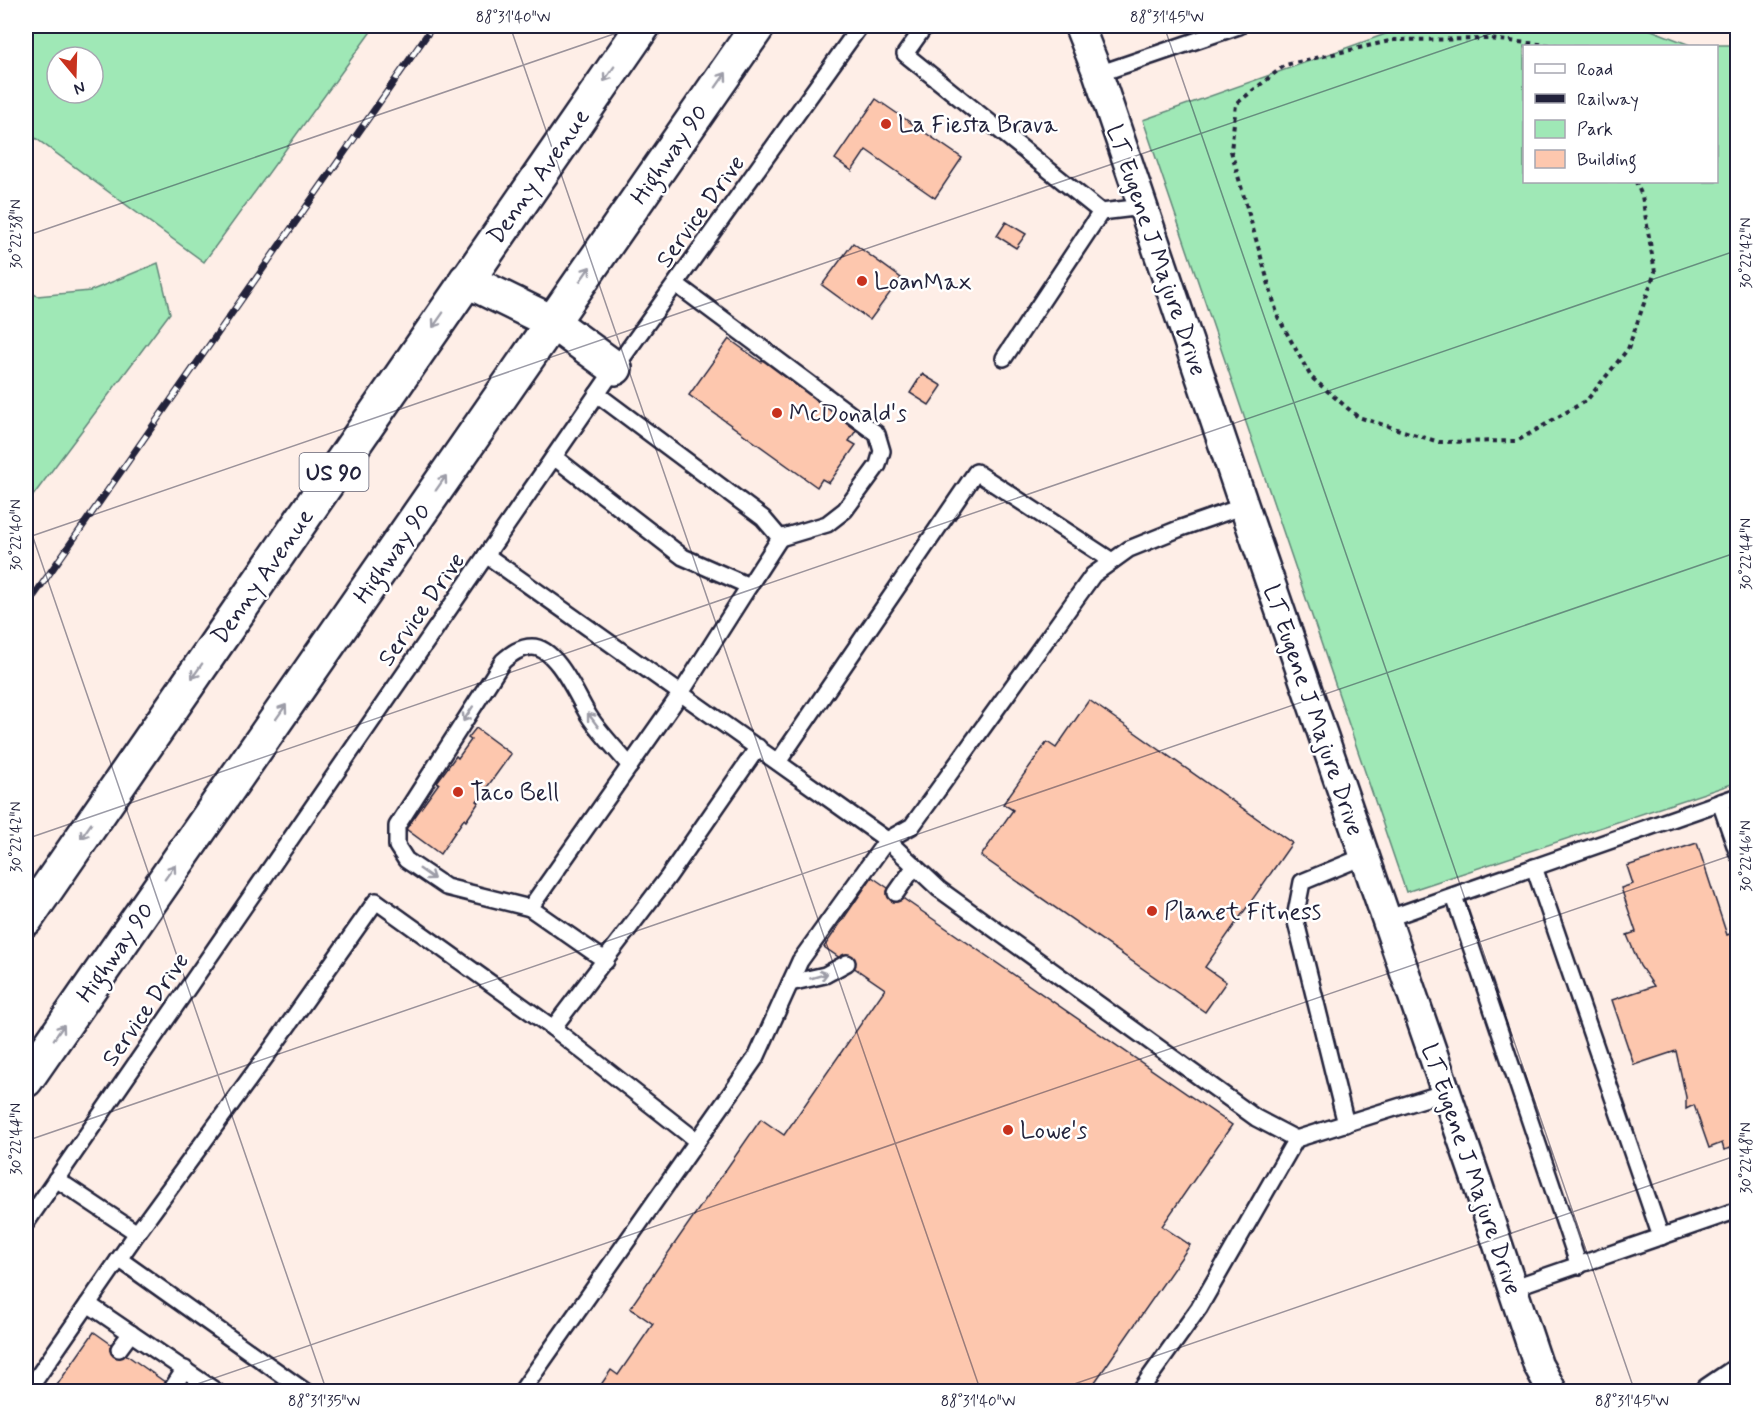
<svg xmlns="http://www.w3.org/2000/svg" width="1763" height="1417" font-family="Mynerve,sans-serif">
	<style>
		.green { fill: #9fe8b6; stroke: #608578; stroke-width: 1.5; fill-rule: evenodd }
		.building { fill: #fdc7ae; stroke: #22223b; stroke-width: 1.5 }
		.lines { fill: none; stroke-linecap: round; stroke-linejoin: round }
		.service-casing { stroke: #22223b; stroke-width: 20 }
		.minor-casing { stroke: #22223b; stroke-width: 33 }
		.primary-casing { stroke: #22223b; stroke-width: 38 }
		.path { stroke: #22223b; stroke-width: 4; stroke-dasharray: 4.5 4.5; stroke-linecap: butt }
		.service { stroke: #fff; stroke-width: 15 }
		.minor { stroke: #fff; stroke-width: 28 }
		.primary { stroke: #fff; stroke-width: 33 }
		.rail-casing { stroke: #22223b; stroke-width: 7 }
		.rail { stroke: #fff; stroke-width: 4.5; stroke-dasharray: 14; stroke-linecap: butt }
		.oneway { stroke: #9c9ca7 }
		.ticks { fill: none; stroke: #22223b; stroke-width: 1.5; stroke-opacity: 0.45 }
		.poi-dot { fill: #c8321e; stroke: #fff; stroke-width: 2 }
		.labels { text-anchor: middle; stroke-width: 5; stroke-linejoin: round; paint-order: stroke }
		.shield { fill: #fff; stroke: #646476; stroke-width: 1.5 }
		.shield-label { font-size: 22px; font-weight: bold; fill: #22223b }
		.poi-label { font-size: 24px; fill: #22223b; stroke: #fff; text-anchor: start }
		.street-label { font-size: 24px; fill: #22223b; stroke: #fff }
		.neatline { fill: none; stroke: #22223b; stroke-width: 2 }
		.ticks-label { font-size: 15px; text-anchor: middle; fill: #22223b }
	</style>
	<rect width="100%" height="100%" fill="#feeee7"/>
	<filter id="ink" filterUnits="userSpaceOnUse"><feTurbulence type="fractalNoise" baseFrequency=".0167" numOctaves="2"/><feDisplacementMap in="SourceGraphic" scale="12" xChannelSelector="R" yChannelSelector="G"/><feConvolveMatrix kernelMatrix="1 2 1 2 8 2 1 2 1" color-interpolation-filters="sRGB"/></filter>
	<g filter="url(#ink)">
		<g class="green">
			<path d="M26 26H375L204 262 26 131ZM57 57H93V93H57Z"/>
			<path d="M1408 26H1641L1690 45H1737L1738 782 1406 892 1143 120ZM1524 46H1716V182H1524Z"/>
			<polygon points="158,263 170,313 26,505 26,289 37,296 90,291"/>
		</g>
		<g class="building">
			<polygon points="876,99 962,158 935,198 866,150 852,171 835,159"/>
			<polygon points="1006,222 1026,234 1016,248 997,236"/>
			<polygon points="853,243 901,278 870,320 822,285"/>
			<polygon points="729,339 761,362 767,355 859,426 849,441 856,445 829,483 822,479 817,487 689,395"/>
			<polygon points="922,374 942,386 929,405 910,393"/>
			<polygon points="1089,700 1292,843 1205,967 1226,982 1205,1012 981,856 1013,810 1003,804 1047,742 1056,748"/>
			<polygon points="476,728 511,754 477,801 479,802 466,821 464,819 440,854 406,829 439,783 437,782 456,756 458,758 471,740 468,738"/>
			<polygon points="1697,843 1727,935 1738,931 1738,1146 1724,1150 1722,1143 1709,1148 1694,1105 1686,1109 1686,1097 1676,1051 1634,1065 1612,1000 1654,986 1640,966 1627,935 1636,932 1621,888 1633,884 1627,866"/>
			<polygon points="872,877 1232,1125 1162,1226 1190,1245 1088,1392 596,1392 611,1370 618,1375 653,1324 630,1308 761,1119 784,1135 885,989 824,947"/>
			<polygon points="94,1332 179,1392 67,1392 57,1385"/>
		</g>
		<g class="lines">
			<g class="service-casing">
				<g id="service">
					<polyline points="925,26 905,54 1101,212 1143,207"/>
					<polyline points="1098,74 1239,26"/>
					<polyline points="676,284 877,434 882,451 878,465 845,510 827,524 780,538"/>
					<polyline points="1004,358 1101,212"/>
					<polyline points="554,457 683,557 749,586 780,538 763,518 597,394"/>
					<polyline points="486,555 887,840 939,889 1256,1118 1296,1139 1446,1092"/>
					<polyline points="778,762 976,472 1112,561"/>
					<polyline points="1720,802 1738,854"/>
					<polyline points="1534,867 1661,1237"/>
					<polyline points="896,893 915,866"/>
					<polyline points="1454,896 1579,1266"/>
					<path d="M530 908 446 887 406 860 397 846V826L503 661C511 654 520 647 532 647 557 647 577 697 589 716 600 733 616 749 630 766"/>
					<polyline points="1386,919 1738,796"/>
					<polyline points="606,961 530,908 681,693 749,586"/>
					<polyline points="790,983 825,975 847,963"/>
					<polyline points="553,1028 697,1141"/>
					<polyline points="1346,1124 1295,918 1302,882 1365,856"/>
					<polyline points="56,1179 137,1233"/>
					<polyline points="26,1223 615,368 860,26"/>
					<polyline points="119,1259 306,1392"/>
					<polyline points="1512,1288 1738,1210"/>
					<polyline points="88,1304 217,1392"/>
					<polyline points="119,1349 131,1333"/>
					<polyline points="173,1387 185,1369"/>
					<polyline points="27,1392 137,1233 272,1048 376,901 553,1028 668,877 758,747"/>
					<polyline points="521,1392 757,1056 800,961 887,840 912,826 1093,575 1129,549 1181,528 1244,506"/>
					<polyline points="1139,1392 1199,1308 1296,1139"/>
				</g>
			</g>
			<g class="minor-casing">
				<g id="minor">
					<polyline points="1079,26 1098,74 1244,506 1477,1182 1538,1365 1553,1392"/>
					<polyline points="1710,1392 1738,1373"/>
				</g>
			</g>
			<g class="primary-casing">
				<g id="primary">
					<polyline points="466,280 552,322 615,368"/>
					<polyline points="26,919 643,26"/>
					<polyline points="26,1080 758,26"/>
				</g>
			</g>
			<polyline class="path" points="1559,46 1489,39 1394,40 1285,65 1236,104 1231,151 1278,317 1311,377 1358,417 1439,442 1517,441 1587,400 1628,349 1655,272 1642,196 1636,182"/>
			<use href="#service" class="service"/>
			<use href="#minor" class="minor"/>
			<use href="#primary" class="primary"/>
			<g class="rail-casing">
				<polyline id="rail" points="26,607 433,26"/>
			</g>
			<use href="#rail" class="rail"/>
		</g>
		<defs><path id="oneway-shaft" d="M-6 0H5M1.5-3L5.5 0L1.5 3" fill="none" stroke-width="1.6" stroke-linecap="round" stroke-linejoin="round" transform="scale(1.5)"/></defs>
		<g class="oneway">
			<use href="#oneway-shaft" transform="translate(609 74) rotate(125)"/>
			<use href="#oneway-shaft" transform="translate(721 80) rotate(-55)"/>
			<use href="#oneway-shaft" transform="translate(585 274) rotate(-55)"/>
			<use href="#oneway-shaft" transform="translate(438 320) rotate(125)"/>
			<use href="#oneway-shaft" transform="translate(441 483) rotate(-55)"/>
			<use href="#oneway-shaft" transform="translate(197 671) rotate(125)"/>
			<use href="#oneway-shaft" transform="translate(281 712) rotate(-55)"/>
			<use href="#oneway-shaft" transform="translate(468 714) rotate(123)"/>
			<use href="#oneway-shaft" transform="translate(593 720) rotate(-127)"/>
			<use href="#oneway-shaft" transform="translate(86 831) rotate(125)"/>
			<use href="#oneway-shaft" transform="translate(170 872) rotate(-55)"/>
			<use href="#oneway-shaft" transform="translate(427 874) rotate(35)"/>
			<use href="#oneway-shaft" transform="translate(819 976) rotate(-16)"/>
			<use href="#oneway-shaft" transform="translate(59 1032) rotate(-55)"/>
		</g>
	</g>
	<path class="ticks" d="M510 26 981 1392M1164 26 1635 1392M26 236 637 26M26 517 327 1392M26 538 1513 26M26 839 1738 250M26 1141 1738 552M174 1392 1738 853M1051 1392 1738 1155"/>
	<g class="poi-dot">
		<circle cx="886" cy="124" r="6"/>
		<circle cx="862" cy="281" r="6"/>
		<circle cx="777" cy="413" r="6"/>
		<circle cx="458" cy="792" r="6"/>
		<circle cx="1152" cy="911" r="6"/>
		<circle cx="1008" cy="1130" r="6"/>
	</g>
	<g class="labels">
		<rect class="shield" x="299.5" y="453" width="69" height="38" rx="4.5"/>
		<g class="shield-label">
			<text x="334" y="480">US 90</text>
		</g>
		<g class="poi-label">
			<text x="898" y="132">La Fiesta Brava</text>
			<text x="874" y="289">LoanMax</text>
			<text x="789" y="421">McDonald's</text>
			<text x="470" y="800">Taco Bell</text>
			<text x="1164" y="919">Planet Fitness</text>
			<text x="1020" y="1138">Lowe's</text>
		</g>
		<g class="street-label">
			<text transform="translate(669 154) rotate(-55)" y="8">Highway 90</text>
			<text transform="translate(538 176) rotate(-55)" y="8">Denny Avenue</text>
			<text transform="translate(700 211) rotate(-54)" y="8">Service Drive</text>
			<text transform="translate(1157 250) rotate(71)" y="8">LT Eugene J Majure Drive</text>
			<text transform="translate(392 553) rotate(-55)" y="8">Highway 90</text>
			<text transform="translate(262 576) rotate(-55)" y="8">Denny Avenue</text>
			<text transform="translate(421 609) rotate(-55)" y="8">Service Drive</text>
			<text transform="translate(1314 710) rotate(71)" y="8">LT Eugene J Majure Drive</text>
			<text transform="translate(115 952) rotate(-55)" y="8">Highway 90</text>
			<text transform="translate(145 1009) rotate(-55)" y="8">Service Drive</text>
			<text transform="translate(1472 1169) rotate(71)" y="8">LT Eugene J Majure Drive</text>
		</g>
	</g>
	<rect width="1763" height="1417" fill="none" stroke="#fff" stroke-width="66"/>
	<rect x="1523" y="45" width="195" height="138" fill="#ffffff" stroke="#a7a7b1" stroke-width="1.5"/>
	<rect x="1535" y="64" width="30" height="9" fill="#ffffff" stroke="#a7a7b1" stroke-width="1.5"/>
	<text x="1577" y="75" font-size="18" fill="#22223b">Road</text>
	<rect x="1535" y="94" width="30" height="9" fill="#22223b" stroke="#a7a7b1" stroke-width="1.5"/>
	<text x="1577" y="105" font-size="18" fill="#22223b">Railway</text>
	<rect x="1535" y="120" width="30" height="18" fill="#9fe8b6" stroke="#a7a7b1" stroke-width="1.5"/>
	<text x="1577" y="135" font-size="18" fill="#22223b">Park</text>
	<rect x="1535" y="150" width="30" height="18" fill="#fdc7ae" stroke="#a7a7b1" stroke-width="1.5"/>
	<text x="1577" y="165" font-size="18" fill="#22223b">Building</text>
	<g transform="translate(75 75) rotate(161)"><circle r="28" fill="#ffffff" stroke="#a7a7b1" stroke-width="1.5"/>
	<path d="M0-4.5L10 22L0 15L-10 22Z" fill="#c8321e"/>
	<text y="-9" font-size="16" font-weight="bold" text-anchor="middle" fill="#22223b">N</text>
	</g>
	<rect x="33" y="33" width="1697" height="1351" class="neatline"/>
	<g class="ticks-label">
		<text x="513" y="22">88°31'40"W</text>
		<text x="1167" y="22">88°31'45"W</text>
		<text transform="translate(16 234) rotate(-90)" y="5">30°22'38"N</text>
		<text transform="translate(1746 253) rotate(-90)" y="5">30°22'42"N</text>
		<text transform="translate(16 535) rotate(-90)" y="5">30°22'40"N</text>
		<text transform="translate(1746 554) rotate(-90)" y="5">30°22'44"N</text>
		<text transform="translate(16 837) rotate(-90)" y="5">30°22'42"N</text>
		<text transform="translate(1746 856) rotate(-90)" y="5">30°22'46"N</text>
		<text transform="translate(16 1139) rotate(-90)" y="5">30°22'44"N</text>
		<text transform="translate(1746 1158) rotate(-90)" y="5">30°22'48"N</text>
		<text x="324" y="1406">88°31'35"W</text>
		<text x="978" y="1406">88°31'40"W</text>
		<text x="1632" y="1406">88°31'45"W</text>
	</g>
</svg>
